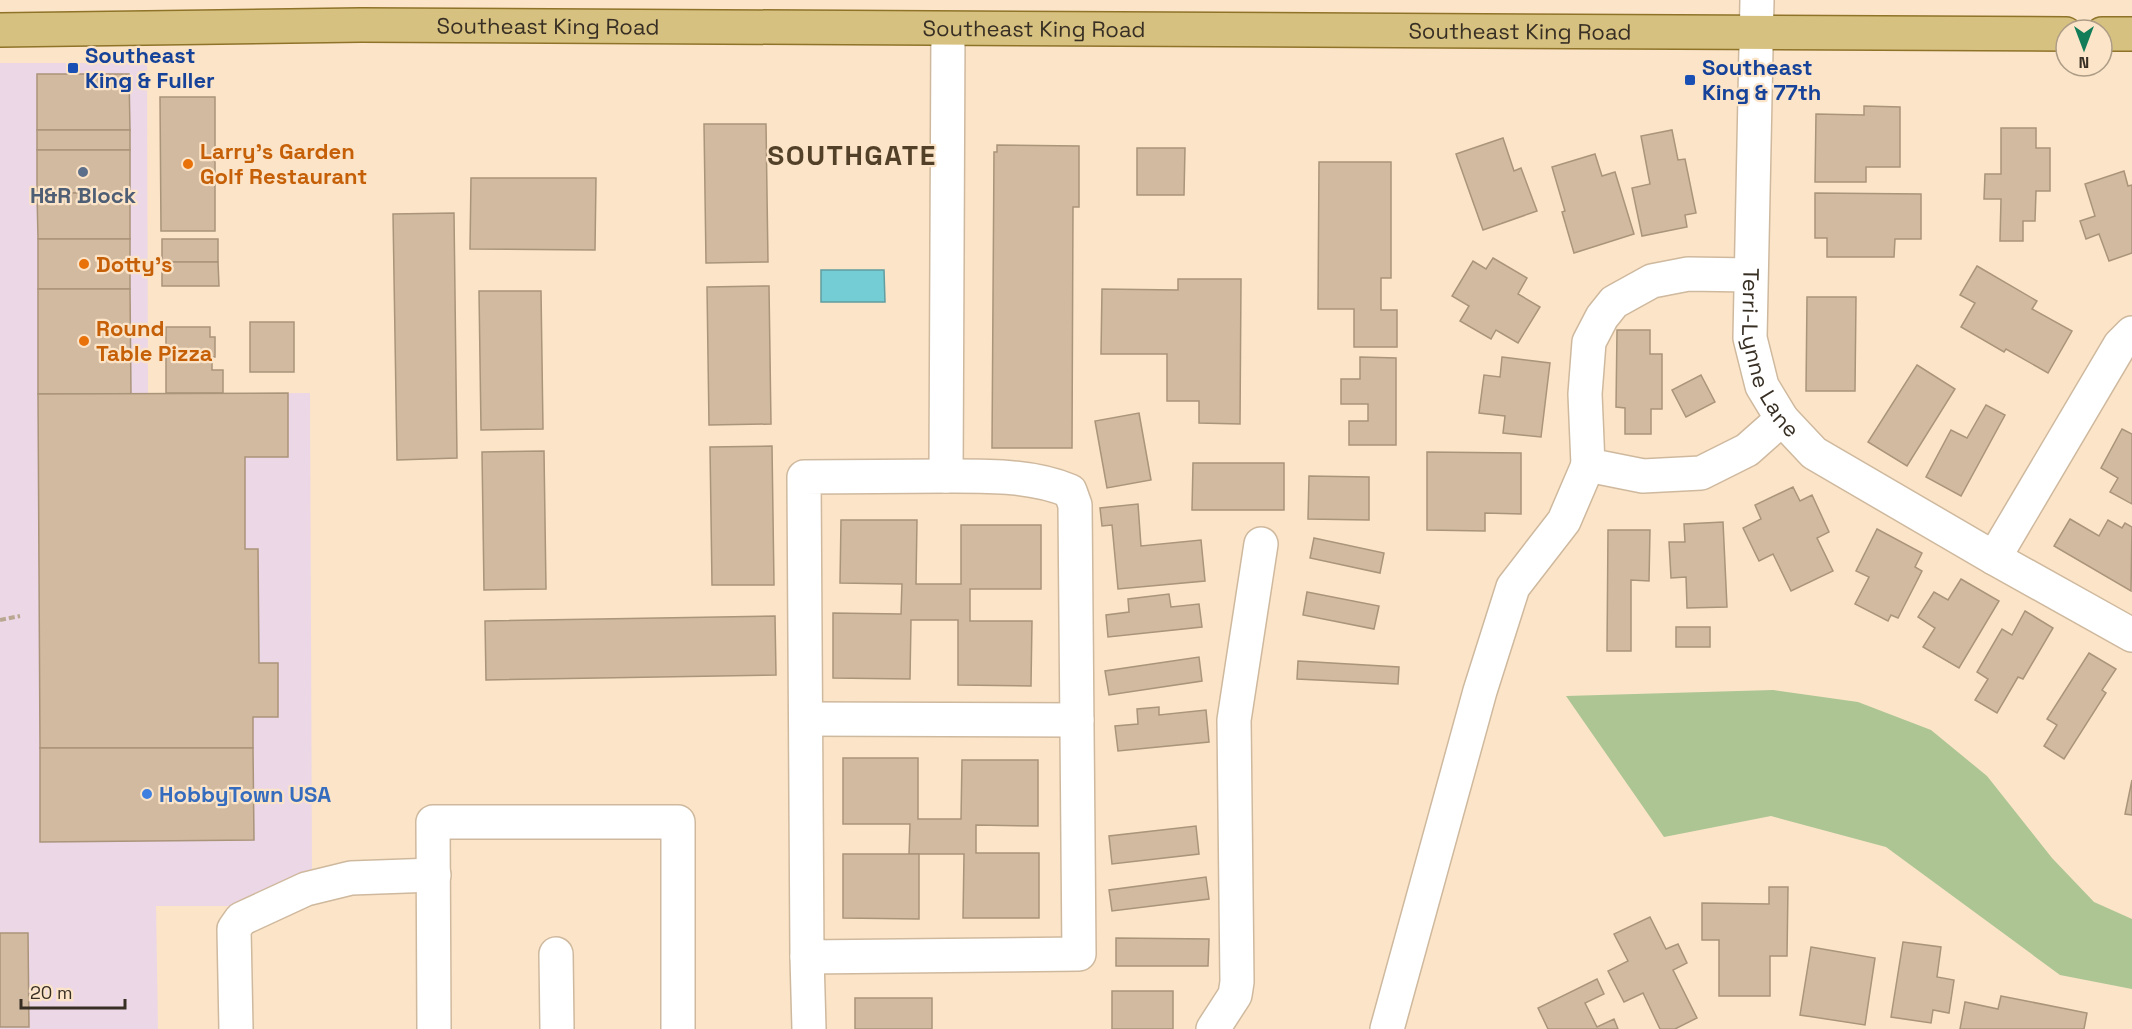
<svg xmlns="http://www.w3.org/2000/svg" width="2132" height="1029" font-family="'Space Grotesk',sans-serif">
	<style>
		.commercial { fill: #ecd7e6 }
		.green { fill: #acc593 }
		.water { fill: #74ccd5; stroke: #629da0; stroke-width: 1.5 }
		.building { fill: #d1ba9f; stroke: #aa947a; stroke-width: 1.5 }
		.lines { fill: none; stroke-linecap: round; stroke-linejoin: round }
		.minor-casing { stroke: #cfb99e; stroke-width: 36 }
		.major-casing { stroke: #8e7329; stroke-width: 36 }
		.path { stroke: #b9a791; stroke-width: 4; stroke-dasharray: 6 3; stroke-linecap: butt }
		.minor { stroke: #fff; stroke-width: 33 }
		.major { stroke: #d7c180; stroke-width: 33 }
		.transit-dot { fill: #1a4fb4; stroke: #fbe4c8; stroke-width: 2 }
		.food-dot { fill: #e8710a; stroke: #fbe4c8; stroke-width: 2 }
		.service-dot { fill: #5c6f8a; stroke: #fbe4c8; stroke-width: 2 }
		.shop-dot { fill: #3f7fe0; stroke: #fbe4c8; stroke-width: 2 }
		.labels { text-anchor: middle; stroke-width: 4.5; stroke-linejoin: round; paint-order: stroke }
		.street-label { font-size: 22px; fill: #382f24; stroke: #fbe4c8 }
		.transit-label { font-size: 22px; font-weight: bold; fill: #164399; stroke: #fbe4c8; text-anchor: start }
		.food-label { font-size: 22px; font-weight: bold; fill: #c56008; stroke: #fbe4c8; text-anchor: start }
		.service-label { font-size: 22px; font-weight: bold; fill: #4e5e75; stroke: #fbe4c8 }
		.shop-label { font-size: 22px; font-weight: bold; fill: #366cbe; stroke: #fbe4c8; text-anchor: start }
		.district-label { font-size: 28px; font-weight: bold; letter-spacing: 1.5px; fill: #524028; stroke: #fbe4c8 }
	</style>
	<rect width="100%" height="100%" fill="#fbe4c8"/>
	<polygon class="commercial" points="0,63 147,63 148,394 310,393 312,869 229,906 156,906 158,1029 0,1029"/>
	<polygon class="green" points="1773,690 1858,702 1931,730 1987,776 2052,858 2094,902 2132,919 2132,989 2060,975 1886,847 1771,816 1664,837 1566,696"/>
	<polygon class="water" points="821,270 884,270 885,302 821,302"/>
	<g class="building">
		<polygon points="37,74 129,74 130,130 37,130"/>
		<polygon points="160,97 215,97 215,231 161,231"/>
		<polygon points="1864,106 1900,107 1900,167 1866,167 1866,182 1815,182 1816,114 1864,115"/>
		<polygon points="704,124 766,124 768,262 706,263"/>
		<polygon points="2001,128 2036,128 2036,148 2050,148 2050,191 2036,191 2035,221 2023,221 2023,241 2000,241 2001,199 1984,199 1985,174 2001,174"/>
		<rect x="37" y="130" width="93" height="20"/>
		<polygon points="1672,130 1678,160 1685,159 1696,213 1685,215 1687,227 1642,236 1632,188 1650,184 1641,136"/>
		<polygon points="1503,138 1514,171 1521,168 1537,211 1483,230 1456,154"/>
		<polygon points="997,145 1079,146 1079,207 1073,207 1072,448 992,448 994,152 997,152"/>
		<polygon points="1137,148 1185,148 1184,195 1137,195"/>
		<rect x="37" y="150" width="93" height="43"/>
		<polygon points="1595,154 1602,176 1615,172 1634,234 1574,253 1562,212 1565,211 1552,167"/>
		<polygon points="1319,162 1391,162 1391,278 1381,278 1381,310 1397,310 1397,347 1354,347 1354,309 1318,309"/>
		<polygon points="2124,171 2128,186 2132,185 2132,253 2109,261 2099,234 2086,239 2080,221 2095,216 2085,184"/>
		<polygon points="471,178 596,178 595,250 470,249"/>
		<polygon points="37,193 130,193 130,239 38,239"/>
		<polygon points="1815,193 1921,194 1921,239 1895,239 1894,257 1827,257 1827,238 1815,238"/>
		<polygon points="454,213 457,458 397,460 393,214"/>
		<rect x="38" y="239" width="92" height="50"/>
		<rect x="162" y="239" width="56" height="23"/>
		<polygon points="1493,258 1527,278 1518,294 1540,307 1518,343 1496,330 1491,339 1460,321 1469,306 1452,296 1473,261 1486,269"/>
		<polygon points="162,262 218,262 219,286 162,286"/>
		<polygon points="1977,266 2037,301 2032,309 2072,331 2048,373 2006,349 2004,352 1961,327 1975,303 1960,295"/>
		<polygon points="1178,279 1241,279 1240,424 1199,423 1199,401 1167,401 1167,354 1101,354 1102,289 1178,290"/>
		<polygon points="769,286 771,424 709,425 707,287"/>
		<polygon points="38,289 130,289 131,394 38,394"/>
		<polygon points="479,291 541,291 543,429 481,430"/>
		<polygon points="1807,297 1856,297 1855,391 1806,391"/>
		<rect x="250" y="322" width="44" height="50"/>
		<polygon points="166,327 210,327 210,337 215,337 215,357 212,357 212,370 223,370 223,393 166,393"/>
		<polygon points="1617,330 1650,330 1650,354 1662,354 1662,409 1651,409 1651,434 1625,434 1625,408 1616,407"/>
		<polygon points="1360,357 1396,358 1396,445 1349,445 1349,421 1368,421 1368,404 1341,404 1341,379 1360,379"/>
		<polygon points="1502,357 1550,363 1541,437 1503,433 1505,416 1479,413 1484,375 1500,377"/>
		<polygon points="1917,365 1955,389 1907,466 1868,442"/>
		<polygon points="1701,375 1715,402 1686,417 1672,390"/>
		<polygon points="288,393 288,457 245,457 245,549 258,549 259,663 278,663 278,717 253,717 253,748 40,748 38,394"/>
		<polygon points="1986,405 2005,415 1961,496 1926,477 1951,430 1967,438"/>
		<polygon points="1139,413 1151,480 1107,488 1095,421"/>
		<polygon points="2122,429 2132,434 2132,504 2110,492 2118,478 2101,468"/>
		<polygon points="772,446 774,585 712,585 710,447"/>
		<polygon points="544,451 546,589 484,590 482,452"/>
		<polygon points="1427,452 1521,453 1521,514 1485,513 1485,531 1427,530"/>
		<polygon points="1193,463 1284,463 1284,510 1192,510"/>
		<polygon points="1309,476 1369,477 1369,520 1308,519"/>
		<polygon points="1793,487 1800,501 1812,495 1829,532 1817,538 1833,571 1791,591 1773,554 1759,561 1743,528 1761,519 1755,505"/>
		<polygon points="1138,504 1141,546 1201,540 1205,581 1118,589 1112,525 1102,526 1100,508"/>
		<polygon points="2070,519 2099,536 2108,520 2122,528 2125,523 2132,527 2131,591 2054,546"/>
		<polygon points="841,520 917,520 916,584 961,584 961,525 1041,525 1041,589 970,589 970,621 1032,621 1031,686 958,685 958,620 911,620 910,679 833,678 833,613 901,614 902,584 840,583"/>
		<polygon points="1723,522 1727,607 1687,608 1686,577 1671,578 1669,542 1685,542 1684,524"/>
		<polygon points="1877,529 1922,553 1915,567 1922,571 1898,618 1891,615 1888,621 1855,604 1869,577 1856,571"/>
		<polygon points="1608,530 1650,530 1649,581 1631,580 1631,651 1607,651"/>
		<polygon points="1314,538 1384,553 1380,573 1310,558"/>
		<polygon points="1961,579 1999,601 1959,668 1923,647 1935,628 1918,617 1934,592 1948,600"/>
		<polygon points="1307,592 1379,606 1374,629 1303,615"/>
		<polygon points="1169,594 1171,607 1199,604 1202,627 1108,637 1106,615 1129,612 1128,599"/>
		<polygon points="2025,611 2053,628 2023,679 2018,677 1997,713 1975,700 1988,679 1977,672 2002,629 2012,635"/>
		<polygon points="775,616 776,675 486,680 485,621"/>
		<rect x="1676" y="627" width="34" height="20"/>
		<polygon points="2089,653 2116,669 2102,690 2106,693 2064,759 2044,746 2057,725 2047,719"/>
		<polygon points="1199,657 1202,681 1109,695 1105,671"/>
		<polygon points="1298,661 1399,667 1398,684 1297,679"/>
		<polygon points="1159,707 1159,715 1206,710 1209,742 1118,751 1115,726 1138,724 1137,709"/>
		<polygon points="40,748 253,748 254,840 40,842"/>
		<polygon points="843,758 918,758 918,819 961,819 962,760 1038,760 1038,826 976,825 976,853 1039,853 1039,918 963,918 964,854 909,854 910,824 843,824"/>
		<polygon points="2132,780 2132,815 2125,814"/>
		<polygon points="1196,826 1199,854 1112,864 1109,836"/>
		<polygon points="843,854 919,854 919,919 843,918"/>
		<polygon points="1206,877 1209,899 1112,911 1109,890"/>
		<polygon points="1769,887 1788,887 1787,956 1770,956 1770,996 1719,996 1719,940 1702,940 1702,903 1769,904"/>
		<polygon points="1650,917 1666,949 1678,944 1687,963 1673,970 1697,1018 1675,1029 1660,1029 1643,993 1624,1002 1608,971 1628,961 1614,934"/>
		<polygon points="0,933 28,933 29,1027 0,1027"/>
		<polygon points="1116,938 1209,939 1208,966 1116,966"/>
		<polygon points="1903,942 1941,947 1937,977 1954,980 1949,1013 1933,1010 1931,1023 1891,1017"/>
		<polygon points="1811,947 1875,958 1865,1025 1800,1015"/>
		<polygon points="1597,979 1604,994 1585,1003 1597,1027 1614,1019 1618,1029 1548,1029 1538,1008"/>
		<rect x="1112" y="991" width="61" height="38"/>
		<polygon points="2001,996 2087,1013 2084,1029 1960,1029 1965,1002 1998,1009"/>
		<rect x="855" y="998" width="77" height="31"/>
	</g>
	<g class="lines">
		<g class="minor-casing">
			<g id="minor">
				<path id="s1" d="M1757 0 1750 338 1762 386 1782 419 1814 453 1994 558 2132 635"/>
				<polyline points="1750,275 1688,274 1652,281 1614,302 1602,317 1589,342 1585,394 1588,465 1643,476 1701,473 1747,450 1782,419"/>
				<path d="M946 476C987 476 1032 475 1070 491L1075 505 1079 954 807 957 804 477Z"/>
				<polyline points="946,476 948,29"/>
				<polyline points="1994,558 2120,345 2132,333"/>
				<polyline points="806,719 1077,720"/>
				<polyline points="556,954 557,1029"/>
				<polyline points="807,957 809,1029"/>
				<polyline points="236,1029 234,929 241,919 306,889 351,878 434,875"/>
				<polyline points="434,1029 433,822 678,822 678,1029"/>
				<polyline points="1213,1029 1235,995 1237,982 1234,720 1261,544"/>
				<polyline points="1387,1029 1480,691 1513,587 1564,521 1588,465"/>
			</g>
		</g>
		<g class="major-casing">
			<g id="major">
				<path id="s2" d="M0 30 361 25 2066 34"/>
				<polyline points="2102,34 2132,34"/>
			</g>
		</g>
		<polyline class="path" points="0,620 20,616"/>
		<use href="#minor" class="minor"/>
		<use href="#major" class="major"/>
	</g>
	<g class="transit-dot">
		<rect x="67" y="62" width="12" height="12" rx="3"/>
		<rect x="1684" y="74" width="12" height="12" rx="3"/>
	</g>
	<g class="food-dot">
		<circle cx="188" cy="164" r="6"/>
		<circle cx="84" cy="264" r="6"/>
		<circle cx="84" cy="341" r="6"/>
	</g>
	<circle class="service-dot" cx="83" cy="172" r="6"/>
	<circle class="shop-dot" cx="147" cy="794" r="6"/>
	<g class="labels">
		<g class="street-label">
			<text dy="8" stroke="none"><textPath href="#s2" startOffset="548">Southeast King Road</textPath></text>
			<text dy="8" stroke="none"><textPath href="#s2" startOffset="1034">Southeast King Road</textPath></text>
			<text dy="8" stroke="none"><textPath href="#s2" startOffset="1520">Southeast King Road</textPath></text>
			<text dy="8" stroke="none"><textPath href="#s1" startOffset="357">Terri-Lynne Lane</textPath></text>
		</g>
		<g class="transit-label">
			<text x="85" y="63">Southeast<tspan x="85" dy="25">King &amp; Fuller</tspan></text>
			<text x="1702" y="75">Southeast<tspan x="1702" dy="25">King &amp; 77th</tspan></text>
		</g>
		<g class="food-label">
			<text x="200" y="159">Larry's Garden<tspan x="200" dy="25">Golf Restaurant</tspan></text>
			<text x="96" y="272">Dotty's</text>
			<text x="96" y="336">Round<tspan x="96" dy="25">Table Pizza</tspan></text>
		</g>
		<g class="service-label">
			<text x="83" y="203">H&amp;R Block</text>
		</g>
		<g class="shop-label">
			<text x="159" y="802">HobbyTown USA</text>
		</g>
		<g class="district-label">
			<text x="852" y="165">SOUTHGATE</text>
		</g>
	</g>
	<g transform="translate(2084 48) rotate(180)"><circle r="28" fill="#fbe4c8" stroke="#ad9c86" stroke-width="1.5"/>
	<path d="M0-4.5L10 22L0 15L-10 22Z" fill="#127d58"/>
	<text y="-9" font-size="16" font-weight="bold" text-anchor="middle" fill="#382f24">N</text>
	</g>
	<path d="M21 999v9h104v-9" fill="none" stroke="#382f24" stroke-width="3"/>
	<text x="30" y="999" font-size="18" fill="#382f24" stroke="#fbe4c8" stroke-width="4.5" paint-order="stroke">20 m</text>
</svg>
